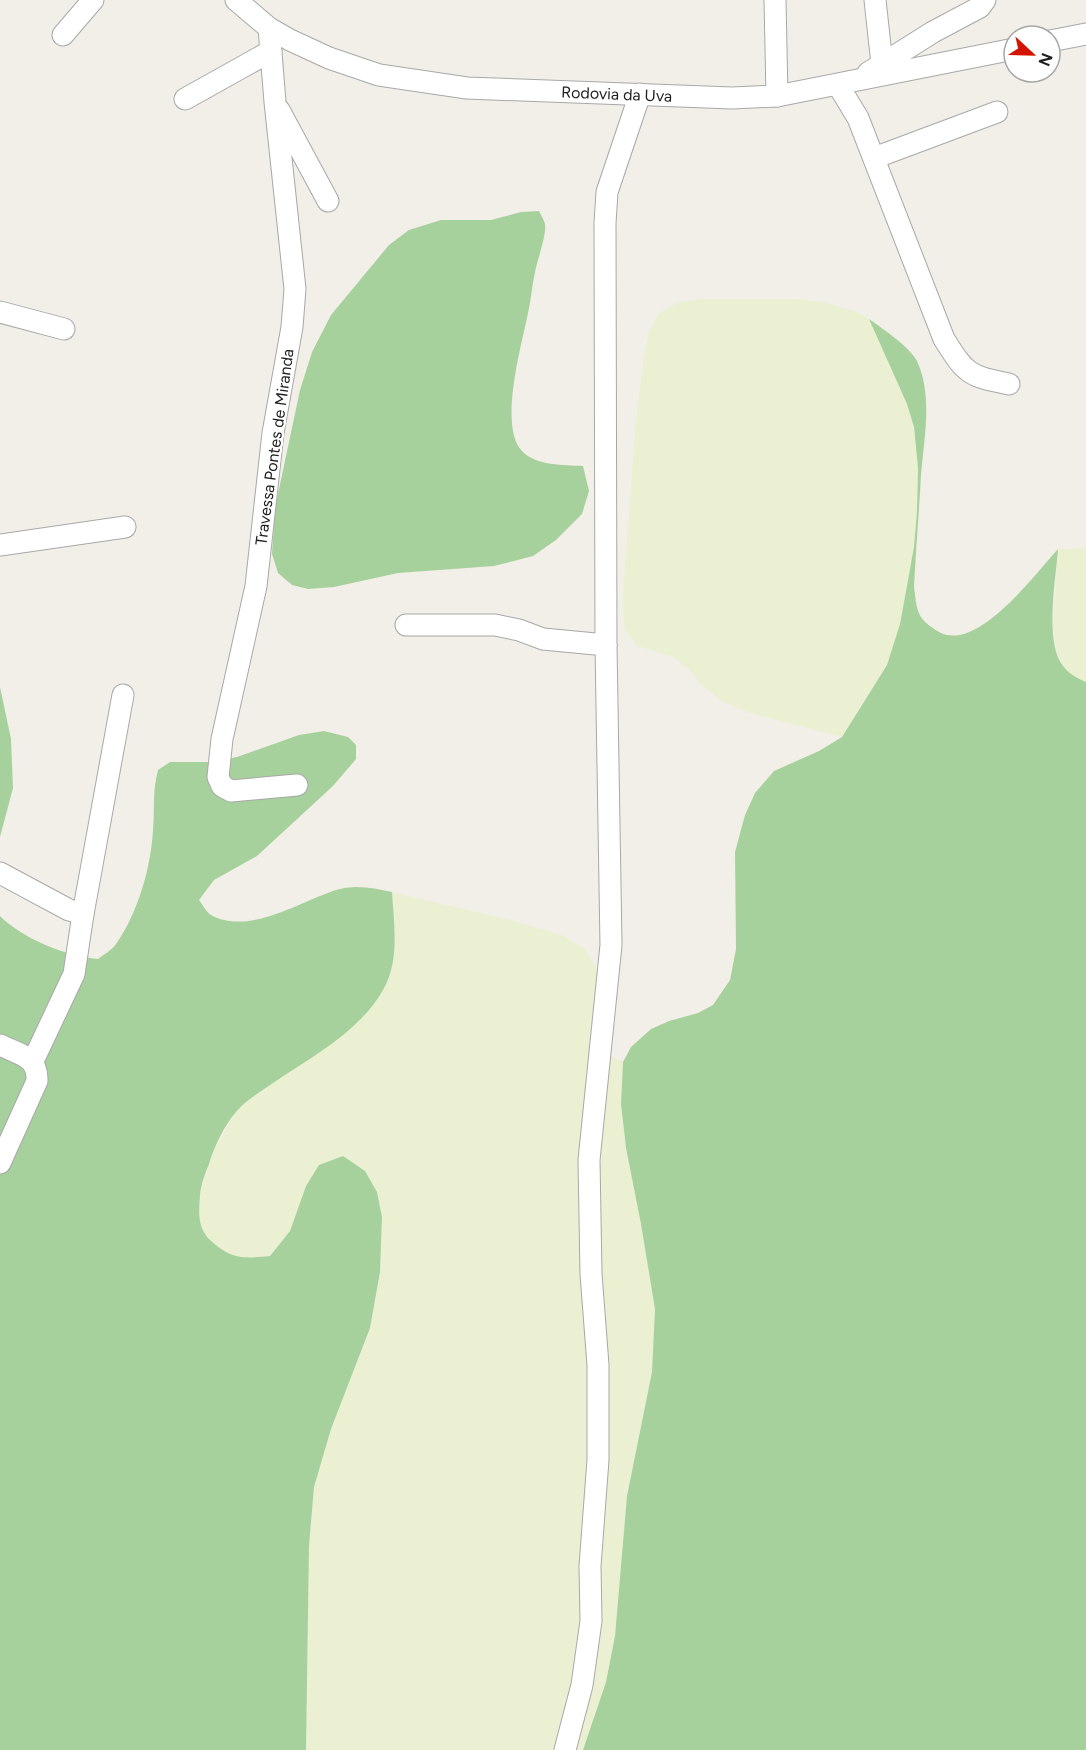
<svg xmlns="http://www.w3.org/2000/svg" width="1086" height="1750" font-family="Figtree,sans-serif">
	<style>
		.farmland { fill: #ebf0d3 }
		.forest { fill: #a7d19c }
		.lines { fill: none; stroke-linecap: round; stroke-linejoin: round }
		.minor-casing { stroke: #a8a8a8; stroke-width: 23 }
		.minor { stroke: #fff; stroke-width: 21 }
		.labels { text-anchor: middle; stroke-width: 4.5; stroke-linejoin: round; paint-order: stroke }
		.street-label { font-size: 16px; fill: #212121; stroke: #fff }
	</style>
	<rect width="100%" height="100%" fill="#f2efe8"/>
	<g class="farmland">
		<polygon points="704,299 795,299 824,302 855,311 869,319 907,404 914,427 918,468 917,511 914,547 900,624 887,665 842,737 749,713 720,700 703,686 688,669 673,657 637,646 625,629 623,606 624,580 636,420 644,356 649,332 659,313 679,302"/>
		<polygon points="1086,548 1086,682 1074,677 1062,665 1055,646 1053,627 1058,549"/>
		<polygon points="392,892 518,922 564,936 584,948 599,973 593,1048 623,1062 621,1104 626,1148 641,1224 655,1309 652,1372 627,1496 615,1636 606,1682 583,1750 306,1750 309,1546 314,1487 331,1429 370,1328 380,1272 382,1217 377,1192 365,1171 306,1186 290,1231 270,1256 242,1259 220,1249 203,1232 198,1218 201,1189 213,1152 235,1113 250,1098 323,1050 395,942"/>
	</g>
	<g class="forest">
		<path d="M539 211C541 215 544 220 545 224 547 234 537 261 535 272 532 286 531 300 528 313 522 344 498 426 522 451 536 466 564 465 583 466L589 491 582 514 556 540 533 556 494 566 398 573 334 587 308 589 292 585 278 573 272 554 275 508 300 390 312 352 331 315 389 245 409 230 441 220H491L521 212Z"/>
		<path d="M869 319C883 329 909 346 917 361 933 395 924 439 921 475 919 512 916 549 914 586 917 611 916 618 939 632 977 653 1035 574 1058 549 1056 579 1044 642 1063 666 1069 674 1077 678 1086 682V1750H583L606 1682 615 1636 627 1496 652 1372 655 1309 641 1224 626 1148 621 1104 623 1062 631 1047 651 1029 669 1021 698 1013 713 1005 730 980 736 949 735 852 745 815 755 793 774 771 819 751 842 737 887 665 900 624 914 547 917 511 918 468 914 427 907 404Z"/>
		<polygon points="0,687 11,739 13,788 0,837"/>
		<path d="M324 731 348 737 356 745V759L333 786 257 856 214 880 199 900C203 905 206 912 211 915 249 936 301 901 336 890 354 884 374 888 392 892 394 925 400 961 383 990 360 1031 313 1056 276 1081 262 1091 247 1099 236 1112 224 1126 214 1147 209 1164 205 1174 201 1184 200 1195 199 1211 197 1225 208 1238 230 1259 241 1259 270 1256L290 1231 306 1186 319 1165 343 1156 365 1171 377 1192 382 1217 380 1272 370 1328 331 1429 314 1487 309 1546 306 1750H0V916C23 939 66 956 98 959 104 954 112 950 116 944 138 913 151 867 153 830 155 808 152 793 158 770L170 762H212L237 757 299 735Z"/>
	</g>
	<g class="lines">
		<g class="minor-casing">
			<g id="minor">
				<path id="s1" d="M236 0 269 28 290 40 329 58 379 75 467 88 732 98 777 96 1014 49"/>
				<polyline points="775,0 777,96"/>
				<polyline points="875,0 882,64"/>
				<polyline points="269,28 275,102 295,289 292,327 273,433 256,586 222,739 218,777 222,786 231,791 297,785"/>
				<polyline points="63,35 93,0"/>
				<polyline points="1050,41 1086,34"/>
				<polyline points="868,73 933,32 980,7 985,0"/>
				<path d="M838 85 858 118 944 339C966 374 968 376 1009 384"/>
				<polyline points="185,99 271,51"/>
				<polyline points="279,110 328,201"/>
				<polyline points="874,158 997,112"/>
				<polyline points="0,312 64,329"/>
				<polyline points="0,545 125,527"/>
				<polyline points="406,625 495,625 519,630 543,639 606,645"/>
				<polyline points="0,873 69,910 83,914"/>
				<path d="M0 1045C20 1055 38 1056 37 1081L0 1163"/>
				<polyline points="33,1061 74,974 83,914 123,695"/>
				<polyline points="565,1750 582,1685 591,1621 590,1566 598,1460 598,1365 591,1274 589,1160 611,945 606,645 605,223 607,192 640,94"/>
			</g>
		</g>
		<use href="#minor" class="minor"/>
	</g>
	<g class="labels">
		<g class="street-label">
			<text dy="6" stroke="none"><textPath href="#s1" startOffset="402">Rodovia da Uva</textPath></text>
			<text transform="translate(274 447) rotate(-82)" y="6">Travessa Pontes de Miranda</text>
		</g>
	</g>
	<g transform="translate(1032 54) rotate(112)"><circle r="28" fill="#ffffff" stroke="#a6a6a6" stroke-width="1.5"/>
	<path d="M0-4.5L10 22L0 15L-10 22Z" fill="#d21400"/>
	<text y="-9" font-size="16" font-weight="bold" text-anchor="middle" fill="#212121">N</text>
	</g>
</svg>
